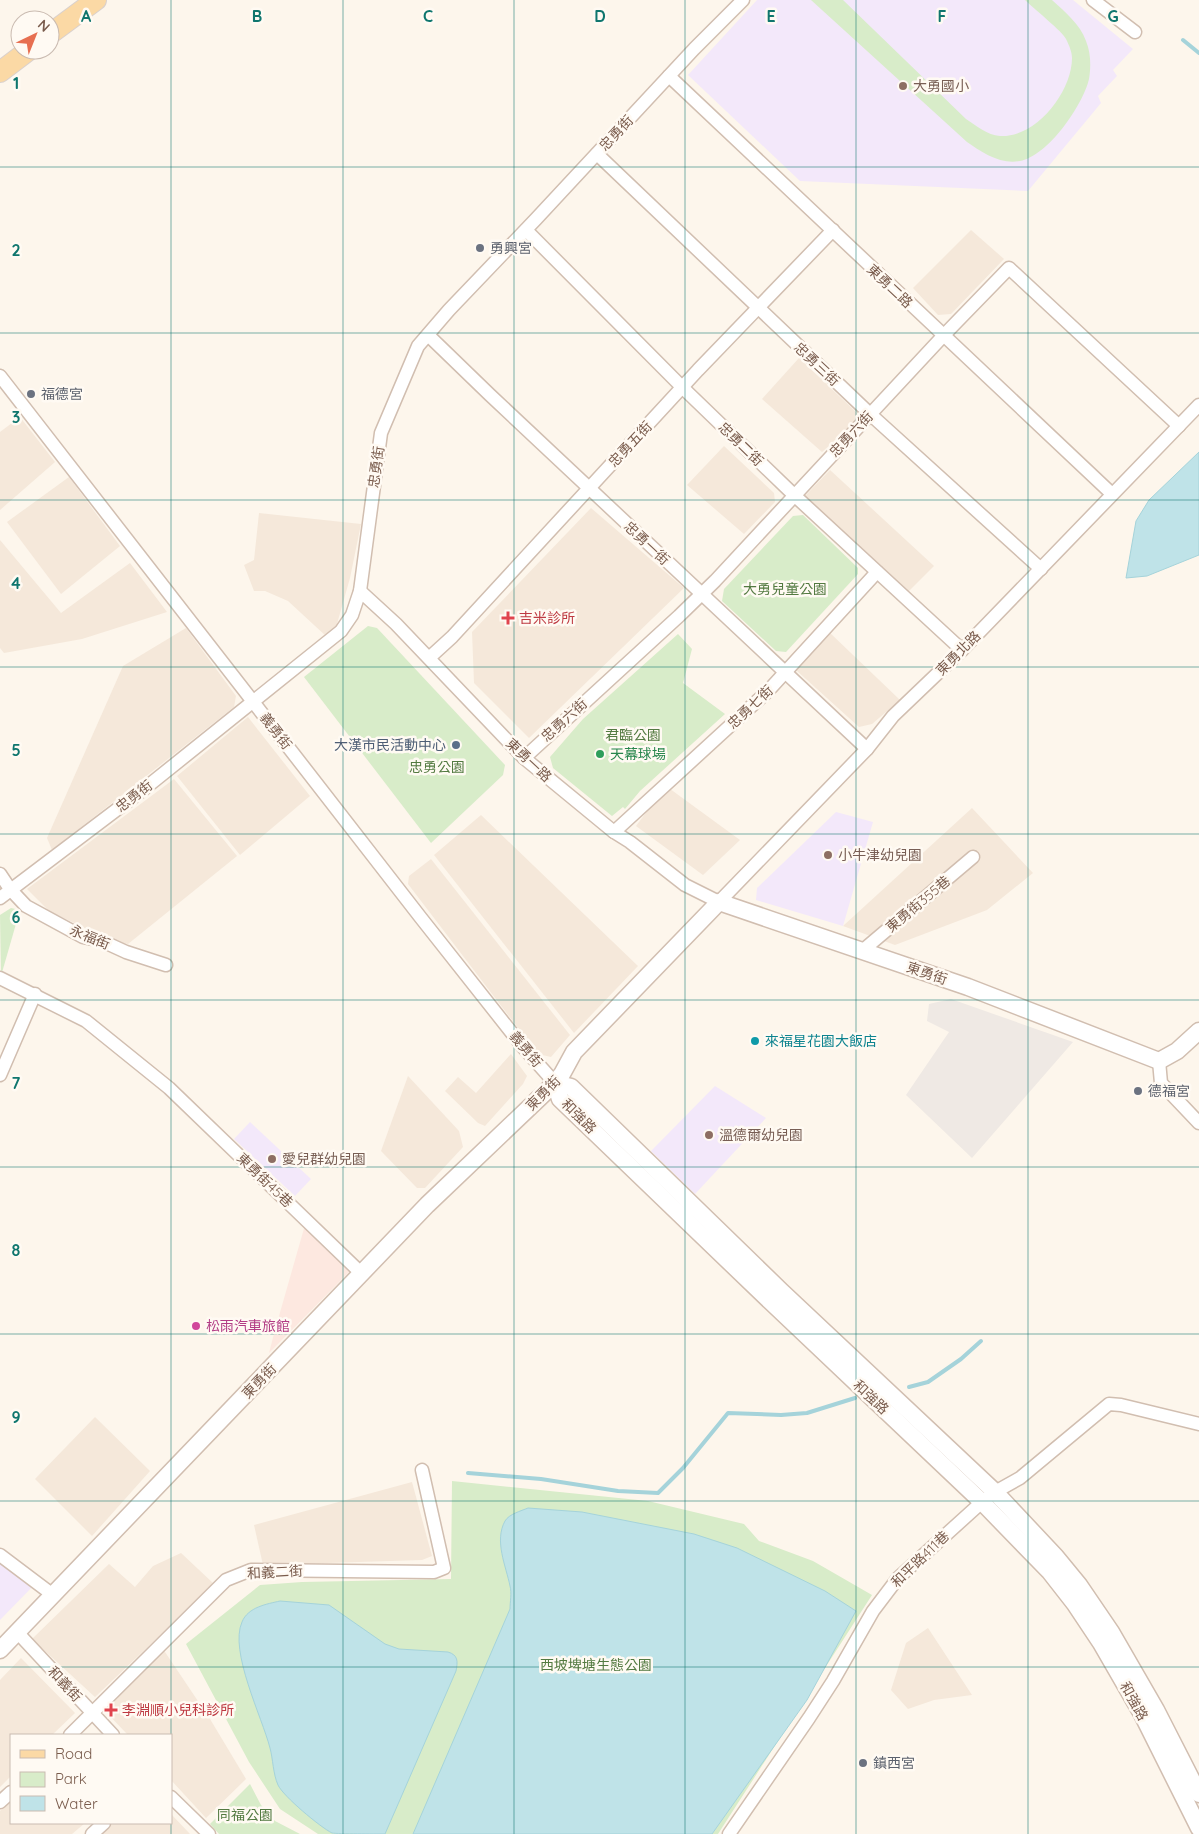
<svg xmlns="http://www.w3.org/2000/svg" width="1199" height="1834" font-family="Quicksand,'Noto Sans TC',sans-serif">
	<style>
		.residential { fill: #f5e8da }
		.commercial { fill: #fde8e0 }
		.industrial { fill: #efe9e4 }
		.education { fill: #f3e8fa }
		.green { fill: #d8ecc9 }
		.water { fill: #bfe3e8; stroke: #a5d3da }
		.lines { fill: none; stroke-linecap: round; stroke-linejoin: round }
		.stream { stroke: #a5d3da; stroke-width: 4 }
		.minor-casing { stroke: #d1beb0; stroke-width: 15 }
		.tertiary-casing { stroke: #d1beb0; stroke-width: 19 }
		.primary-casing { stroke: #dad1cd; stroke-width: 22 }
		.minor { stroke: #fff; stroke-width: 12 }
		.tertiary { stroke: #fff; stroke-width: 16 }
		.primary { stroke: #fbd9a5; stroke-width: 20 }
		.grid { fill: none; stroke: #0f766e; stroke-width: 1; stroke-opacity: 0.55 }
		.education-dot { fill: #8d6e63; stroke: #fffaf3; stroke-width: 2 }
		.worship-dot { fill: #6b7280; stroke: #fffaf3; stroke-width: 2 }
		.health-dot { fill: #e0444e; stroke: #fffaf3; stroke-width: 2 }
		.service-dot { fill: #5c6f8a; stroke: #fffaf3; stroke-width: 2 }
		.leisure-dot { fill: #2e9e5b; stroke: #fffaf3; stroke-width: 2 }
		.culture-dot { fill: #0f9aa8; stroke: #fffaf3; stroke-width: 2 }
		.hotel-dot { fill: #d1479c; stroke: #fffaf3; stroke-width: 2 }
		.labels { text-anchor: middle; stroke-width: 5; stroke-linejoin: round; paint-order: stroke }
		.education-label { font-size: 14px; fill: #785e54; stroke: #fffaf3; text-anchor: start }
		.street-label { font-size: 14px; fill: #7a5c4d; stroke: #fffaf3 }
		.worship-label { font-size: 14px; fill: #5b616d; stroke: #fffaf3; text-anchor: start }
		.park-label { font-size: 14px; fill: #537a41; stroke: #fffaf3 }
		.health-label { font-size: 14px; fill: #be3a42; stroke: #fffaf3; text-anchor: start }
		.service-label { font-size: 14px; fill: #4e5e75; stroke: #fffaf3; text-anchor: end }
		.leisure-label { font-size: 14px; fill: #27864d; stroke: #fffaf3; text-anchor: start }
		.culture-label { font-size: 14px; fill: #0d838f; stroke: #fffaf3; text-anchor: start }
		.hotel-label { font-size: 14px; fill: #b23c85; stroke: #fffaf3; text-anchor: start }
		.grid-label { font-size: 16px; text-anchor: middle; font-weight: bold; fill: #0f766e; stroke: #fffaf3; stroke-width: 5; stroke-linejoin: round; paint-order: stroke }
	</style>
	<rect width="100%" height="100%" fill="#fdf6ec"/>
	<g class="residential">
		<polygon points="971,230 1004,259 951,314 938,315 913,288"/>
		<polygon points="799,358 857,413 857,421 822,452 762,399"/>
		<polygon points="20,417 55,462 0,510 0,432"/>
		<polygon points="724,446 774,493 775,502 744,534 687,485"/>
		<polygon points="830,470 934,566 908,592 805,496"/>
		<polygon points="69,477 120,546 61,594 7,522"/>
		<polygon points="591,508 684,588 529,738 474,683 472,632"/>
		<polygon points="259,513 361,524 350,578 335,631 327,637 288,601 265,591 254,591 244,565 254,560"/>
		<polygon points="0,540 61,613 130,563 167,612 82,639 4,653 0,648"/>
		<polygon points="186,628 236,696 234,707 52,850 47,838 123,666"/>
		<polygon points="829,632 900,700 872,724 859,727 796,670"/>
		<polygon points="248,717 310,796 240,855 177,776"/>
		<polygon points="174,779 237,856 128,944 114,942 49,911 27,889"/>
		<polygon points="666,786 740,840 703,875 636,826"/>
		<polygon points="972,808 1033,873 987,910 895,945 843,926"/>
		<polygon points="481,815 638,966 574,1033 434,855"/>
		<polygon points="431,859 570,1035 551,1057 538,1054 408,884 409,876"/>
		<polygon points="511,1054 527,1076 523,1084 485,1126 478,1123 445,1091 458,1077 476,1093"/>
		<polygon points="408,1076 459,1131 463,1147 425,1188 417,1188 381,1151"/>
		<polygon points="95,1417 150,1471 92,1536 35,1479"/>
		<polygon points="412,1482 432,1556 422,1560 263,1565 254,1525"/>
		<polygon points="181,1553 214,1584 95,1697 32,1639 109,1564 135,1587 153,1566"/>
		<polygon points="928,1628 972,1695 934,1700 908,1709 891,1690 906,1643"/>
		<polygon points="163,1649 210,1719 246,1779 206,1818 171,1780 171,1735 128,1735 105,1711"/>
		<polygon points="21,1658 75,1713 52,1735 11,1735 11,1776 0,1787 0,1680"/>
		<polygon points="11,1800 11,1823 85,1823 72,1834 0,1834 0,1811"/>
		<polygon points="171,1814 190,1834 97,1834 110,1823 171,1823"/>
	</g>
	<polygon class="commercial" points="305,1225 351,1270 269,1353 275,1330"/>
	<polygon class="industrial" points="951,999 1073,1042 972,1158 906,1095 949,1032 927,1021 929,1004"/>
	<g class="education">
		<polygon points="757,0 1073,0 1133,49 1113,70 1117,76 1098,96 1101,103 1028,191 800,181 688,75"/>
		<polygon points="836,812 873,822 843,926 756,900 757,888"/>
		<polygon points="715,1086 766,1118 695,1194 651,1151"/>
		<polygon points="250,1122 311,1179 295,1196 234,1139"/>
		<polygon points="0,1559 35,1584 0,1620"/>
	</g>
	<g class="green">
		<path d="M811 0H843L966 119C977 126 987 135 1000 136 1036 138 1072 92 1072 58 1072 52 1069 45 1066 39 1064 33 1032 7 1025 0H1052C1065 12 1080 24 1086 41 1091 53 1091 67 1089 79 1083 105 1048 156 1020 161 1001 165 981 152 967 142Z"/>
		<polygon points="803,515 858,568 858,574 786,652 776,651 722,601 724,589 793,516"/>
		<polygon points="368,626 377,628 505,765 503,775 431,843 304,677"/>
		<polygon points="678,634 692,649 683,683 725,714 640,791 625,809 623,807 612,816 553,768 550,757 583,719"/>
		<polygon points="11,908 20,910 1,976 0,915"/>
		<polygon points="452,1481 648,1501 744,1524 759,1541 813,1561 872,1595 718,1834 318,1834 280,1809 249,1762 186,1644 260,1585 302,1582 451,1579"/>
		<polygon points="250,1784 261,1805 275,1821 300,1834 219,1834 210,1824"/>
	</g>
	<g class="water">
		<polygon points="1199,452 1199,555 1147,576 1126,578 1136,521 1149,500"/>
		<path d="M528 1508 582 1512 694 1534 737 1548 825 1591 856 1611 807 1700 712 1834H413L510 1609C510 1602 512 1593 510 1586 506 1566 494 1541 505 1521 509 1514 521 1511 528 1508Z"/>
		<path d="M280 1601 329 1605 385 1644 399 1649 448 1652C458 1655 458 1661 456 1671L385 1834C375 1834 339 1834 332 1833 320 1827 283 1796 278 1785 273 1774 273 1759 270 1748 262 1717 229 1651 242 1622 248 1607 267 1604 280 1601Z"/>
	</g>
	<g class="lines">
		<g class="stream">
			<polyline points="1183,40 1199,53"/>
			<polyline points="909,1387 928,1382 961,1359 981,1341"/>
			<polyline points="468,1473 541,1479 618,1491 658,1493 683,1468 728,1413 781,1415 807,1413 855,1398"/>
		</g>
		<g class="minor-casing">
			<g id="minor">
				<polyline points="1093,0 1135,32"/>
				<polyline points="669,76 1112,494"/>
				<polyline points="597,154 870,414 1041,569"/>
				<polyline points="526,230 682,387 794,495 962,650"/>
				<polyline points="428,335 490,395 867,749"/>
				<polyline points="0,376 421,918 523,1047 555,1083"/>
				<polyline points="360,591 396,624 524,758 614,832 630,842 685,885 719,902 867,749 893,716 962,650 1199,405"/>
				<polyline points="429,658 452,637 698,370 833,230"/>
				<polyline points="524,758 679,616 715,581 944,335 1009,268 1179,426"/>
				<polyline points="614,832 768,691 877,572"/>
				<polyline points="0,874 10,889 26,906 83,937 102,941 126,952 166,965"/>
				<polyline points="0,898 144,789 341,631 352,615 360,591 381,433 418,346 449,310 536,219 694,49 743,0"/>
				<polyline points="862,951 973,857"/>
				<polyline points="0,978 86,1021 169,1088 361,1273"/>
				<polyline points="1159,1061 1161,1083 1199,1123"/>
				<polyline points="0,1075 35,994"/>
				<polyline points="0,1555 53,1595"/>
				<polyline points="17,1632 113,1735"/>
				<polyline points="70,1735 226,1580 251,1570 434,1572 444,1568 422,1470"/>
				<polyline points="171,1797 209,1834"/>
				<polyline points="0,1802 11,1792"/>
				<polyline points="92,1834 104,1823"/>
				<polyline points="729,1834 809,1718 833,1681 873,1611 898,1578 982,1502 995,1492 1020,1478 1109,1404 1121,1405 1199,1424"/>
			</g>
		</g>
		<g class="tertiary-casing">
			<g id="tertiary">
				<polyline points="555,1083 560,1099 771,1302 982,1502 1050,1572 1075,1604 1101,1643 1142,1714 1199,1828"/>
				<polyline points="555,1083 571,1087 781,1291 995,1492 1056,1557 1079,1585 1111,1632 1156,1710 1199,1794"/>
				<polyline points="0,1650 427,1205 555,1083 562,1074 574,1052 719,902 968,987 1159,1061 1177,1051 1199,1031"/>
			</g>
		</g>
		<g class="primary-casing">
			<g id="primary">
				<polyline points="50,34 96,0"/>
				<polyline points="0,72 29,50"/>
			</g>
		</g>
		<use href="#minor" class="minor"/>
		<use href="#tertiary" class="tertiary"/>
		<use href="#primary" class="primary"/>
	</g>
	<path class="grid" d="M171 0V1834M343 0V1834M514 0V1834M685 0V1834M856 0V1834M1028 0V1834M0 167H1199M0 333H1199M0 500H1199M0 667H1199M0 834H1199M0 1000H1199M0 1167H1199M0 1334H1199M0 1501H1199M0 1667H1199"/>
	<g class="education-dot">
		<circle cx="903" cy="86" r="5"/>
		<circle cx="828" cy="855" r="5"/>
		<circle cx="709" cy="1135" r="5"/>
		<circle cx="272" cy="1159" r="5"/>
	</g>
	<g class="worship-dot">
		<circle cx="480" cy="248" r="5"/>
		<circle cx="31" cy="394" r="5"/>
		<circle cx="1138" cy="1091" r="5"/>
		<circle cx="863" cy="1763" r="5"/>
	</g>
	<g class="health-dot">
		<path d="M505.5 610.5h5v5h5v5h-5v5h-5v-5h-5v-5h5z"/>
		<path d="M108.5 1702.5h5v5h5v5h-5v5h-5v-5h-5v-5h5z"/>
	</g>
	<circle class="service-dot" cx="456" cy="745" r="5"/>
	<circle class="leisure-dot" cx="600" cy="754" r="5"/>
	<circle class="culture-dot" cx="755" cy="1041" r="5"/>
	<circle class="hotel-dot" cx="196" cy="1326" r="5"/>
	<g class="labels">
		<g class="education-label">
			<text x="913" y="91">大勇國小</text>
			<text x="838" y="860">小牛津幼兒園</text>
			<text x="719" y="1140">溫德爾幼兒園</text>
			<text x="282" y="1164">愛兒群幼兒園</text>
		</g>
		<g class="street-label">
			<text transform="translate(616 133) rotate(-47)" y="5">忠勇街</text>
			<text transform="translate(890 286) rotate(43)" y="5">東勇二路</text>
			<text transform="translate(817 364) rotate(43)" y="5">忠勇三街</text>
			<text transform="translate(851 434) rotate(-47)" y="5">忠勇六街</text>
			<text transform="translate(630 444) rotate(-47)" y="5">忠勇五街</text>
			<text transform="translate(741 444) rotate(44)" y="5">忠勇二街</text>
			<text transform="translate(376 467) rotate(-82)" y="5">忠勇街</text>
			<text transform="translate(647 543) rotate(43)" y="5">忠勇一街</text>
			<text transform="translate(958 653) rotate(-45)" y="5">東勇北路</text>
			<text transform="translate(750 707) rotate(-43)" y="5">忠勇七街</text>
			<text transform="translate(564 720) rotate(-42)" y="5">忠勇六街</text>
			<text transform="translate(276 731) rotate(52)" y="5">義勇街</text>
			<text transform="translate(529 760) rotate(43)" y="5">東勇一路</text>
			<text transform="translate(134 796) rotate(-38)" y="5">忠勇街</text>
			<text transform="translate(918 904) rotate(-40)" y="5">東勇街355巷</text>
			<text transform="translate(90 937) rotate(22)" y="5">永福街</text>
			<text transform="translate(927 973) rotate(19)" y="5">東勇街</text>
			<text transform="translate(526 1049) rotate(50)" y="5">義勇街</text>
			<text transform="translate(543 1093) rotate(-45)" y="5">東勇街</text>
			<text transform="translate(579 1116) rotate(45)" y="5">和強路</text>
			<text transform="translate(265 1180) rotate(44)" y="5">東勇街45巷</text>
			<text transform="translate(259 1381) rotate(-46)" y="5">東勇街</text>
			<text transform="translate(871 1397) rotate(43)" y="5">和強路</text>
			<text transform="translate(920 1559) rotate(-44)" y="5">和平路411巷</text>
			<text transform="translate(275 1572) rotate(-3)" y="5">和義二街</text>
			<text transform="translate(65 1684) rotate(47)" y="5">和義街</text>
			<text transform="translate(1134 1701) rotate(61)" y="5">和強路</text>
		</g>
		<g class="worship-label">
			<text x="490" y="253">勇興宮</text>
			<text x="41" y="399">福德宮</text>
			<text x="1148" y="1096">德福宮</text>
			<text x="873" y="1768">鎮西宮</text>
		</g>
		<g class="park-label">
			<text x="785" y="594">大勇兒童公園</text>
			<text x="633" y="740">君臨公園</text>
			<text x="437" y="772">忠勇公園</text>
			<text x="596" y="1670">西坡埤塘生態公園</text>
			<text x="245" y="1820">同福公園</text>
		</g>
		<g class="health-label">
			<text x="519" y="623">吉米診所</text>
			<text x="122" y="1715">李淵順小兒科診所</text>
		</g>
		<g class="service-label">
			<text x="446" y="750">大漢市民活動中心</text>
		</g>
		<g class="leisure-label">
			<text x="610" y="759">天幕球場</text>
		</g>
		<g class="culture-label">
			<text x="765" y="1046">來福星花園大飯店</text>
		</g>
		<g class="hotel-label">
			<text x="206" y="1331">松雨汽車旅館</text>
		</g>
	</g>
	<g class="grid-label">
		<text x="86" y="22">A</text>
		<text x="257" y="22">B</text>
		<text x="428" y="22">C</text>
		<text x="600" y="22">D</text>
		<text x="771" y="22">E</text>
		<text x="942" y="22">F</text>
		<text x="1113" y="22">G</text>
		<text x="16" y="89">1</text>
		<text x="16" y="256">2</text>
		<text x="16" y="423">3</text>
		<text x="16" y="589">4</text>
		<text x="16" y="756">5</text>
		<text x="16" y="923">6</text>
		<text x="16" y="1089">7</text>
		<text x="16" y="1256">8</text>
		<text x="16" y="1423">9</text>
	</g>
	<rect x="10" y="1734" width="162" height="90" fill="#fffaf3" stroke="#cabbb1"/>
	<rect x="20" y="1750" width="25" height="8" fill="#fbd9a5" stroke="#cabbb1"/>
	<text x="55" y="1759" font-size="15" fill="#7a5c4d">Road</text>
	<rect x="20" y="1772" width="25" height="15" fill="#d8ecc9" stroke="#cabbb1"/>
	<text x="55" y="1784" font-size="15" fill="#7a5c4d">Park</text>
	<rect x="20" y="1796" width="25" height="15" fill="#bfe3e8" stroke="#cabbb1"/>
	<text x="55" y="1809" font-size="15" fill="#7a5c4d">Water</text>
	<g transform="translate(35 35) rotate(43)"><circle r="24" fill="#fffaf3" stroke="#cabbb1"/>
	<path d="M0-4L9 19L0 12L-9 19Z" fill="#e76f51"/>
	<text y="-8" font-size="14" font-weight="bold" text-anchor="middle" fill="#7a5c4d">N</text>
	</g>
</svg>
